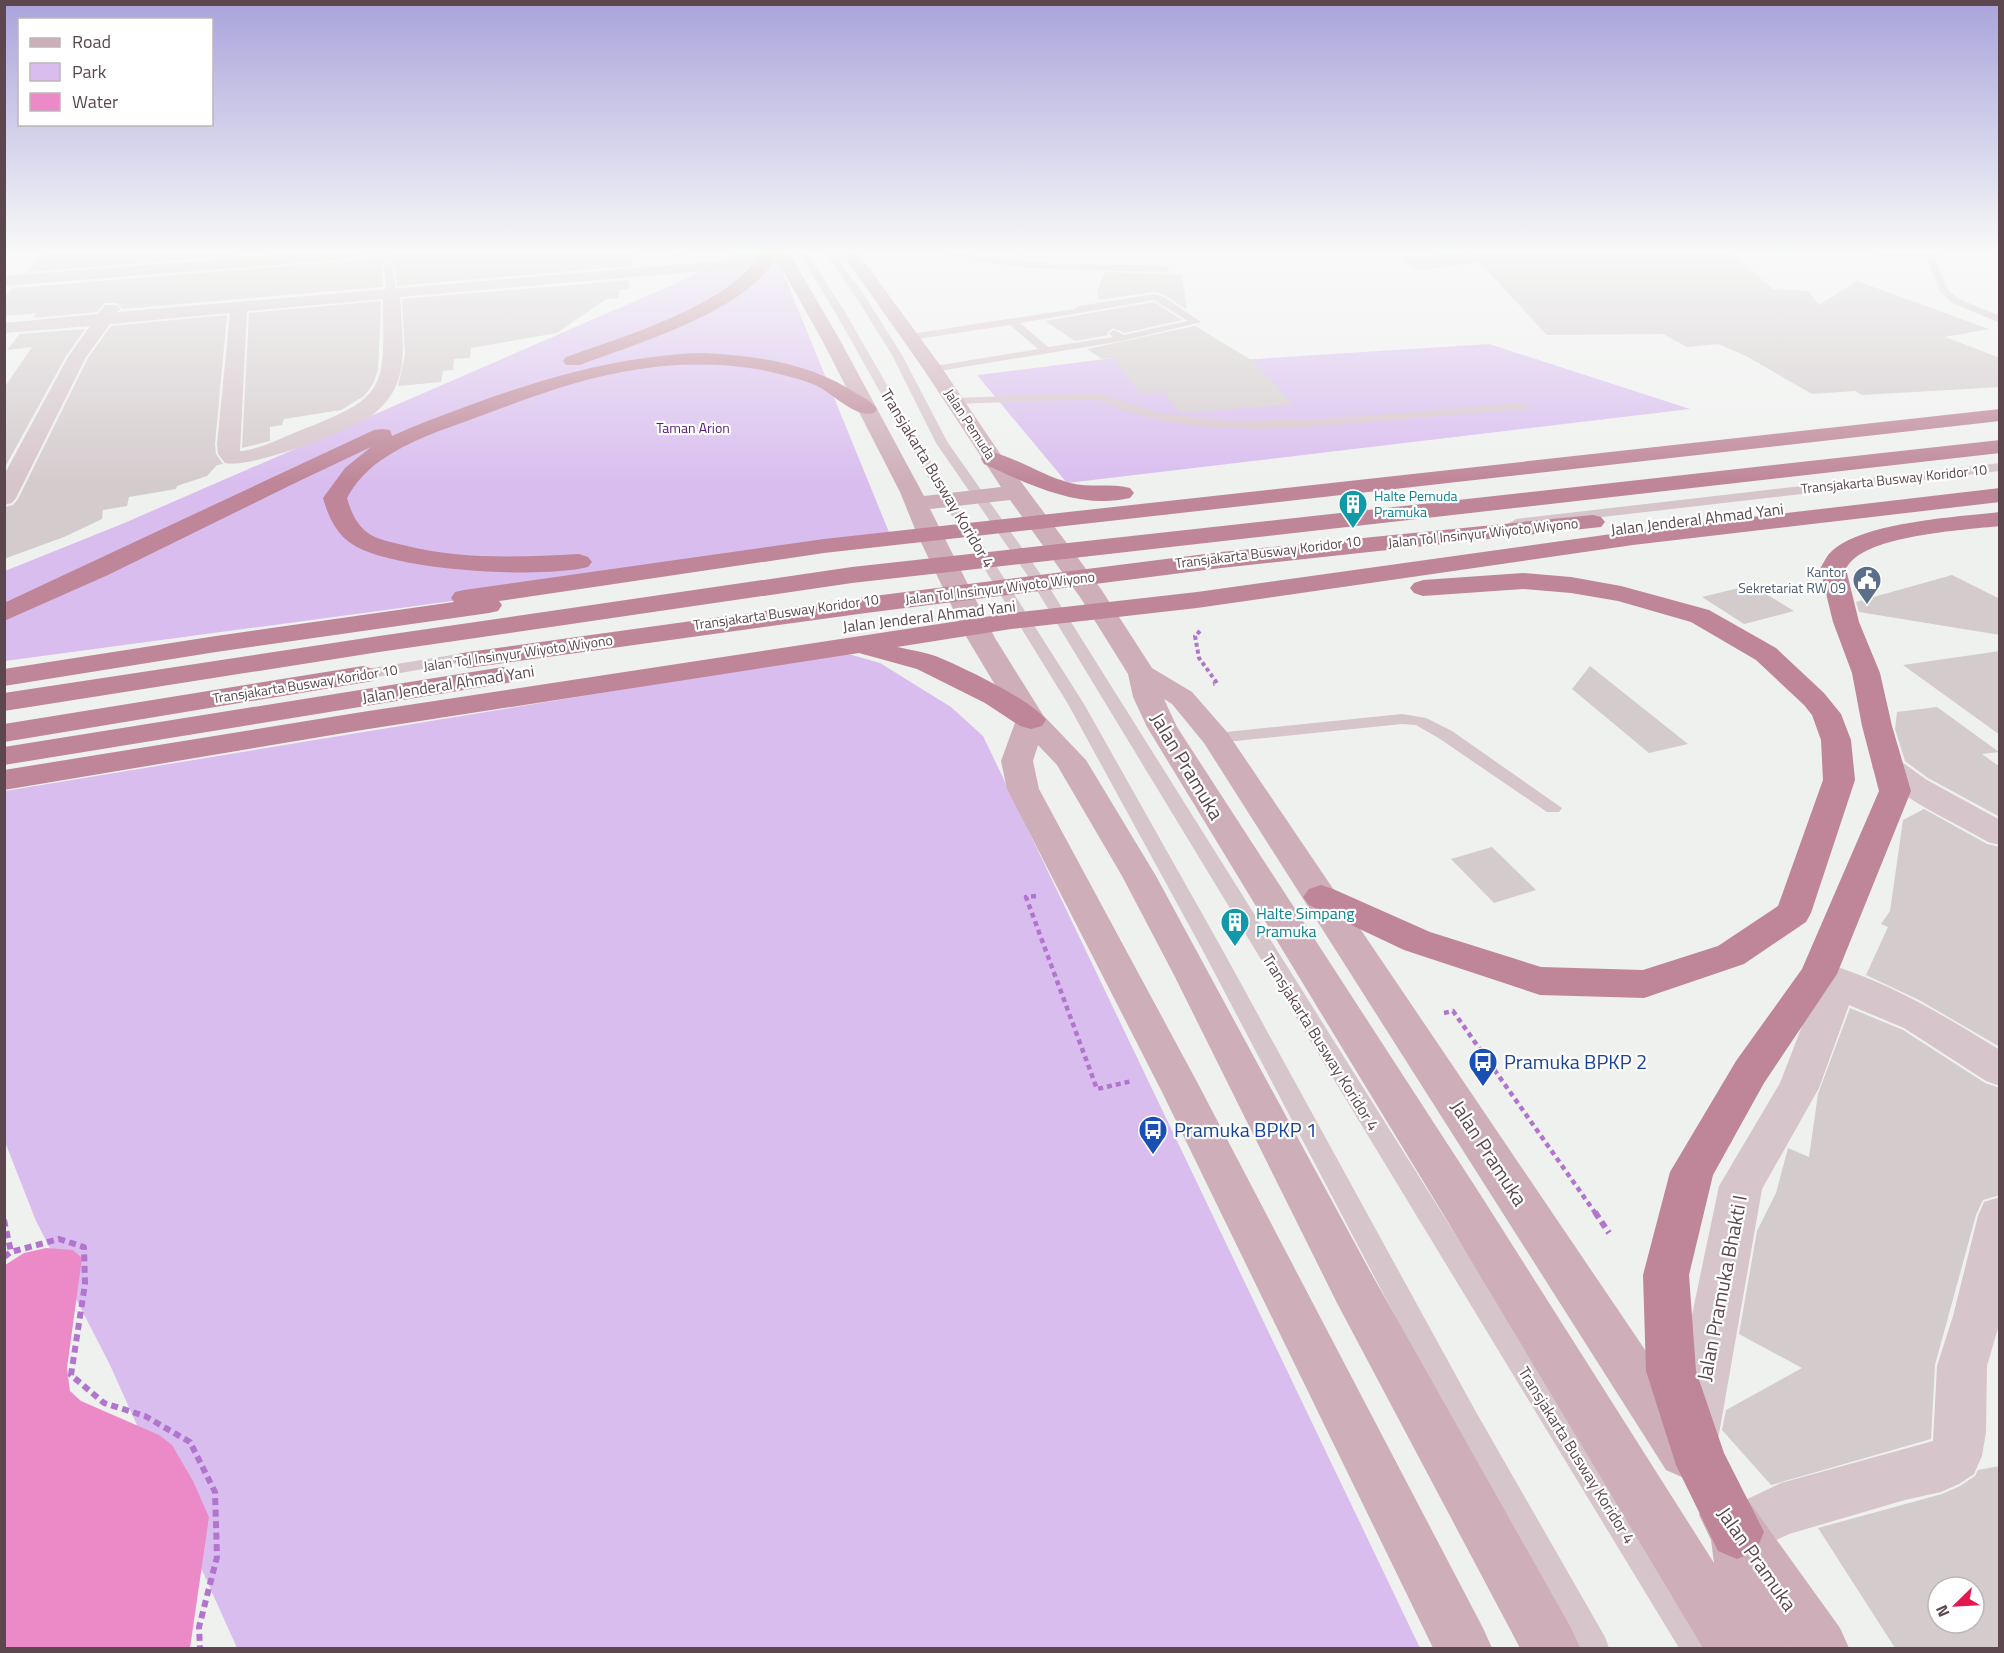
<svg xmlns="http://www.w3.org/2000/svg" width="2004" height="1653" font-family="'Titillium Web',sans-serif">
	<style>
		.green { fill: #d9bdef }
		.water { fill: #ec8ac7 }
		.building { fill: #d4cbcd; fill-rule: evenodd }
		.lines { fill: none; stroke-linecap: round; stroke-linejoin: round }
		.path-far2 { stroke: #b175cd; stroke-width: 4; stroke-dasharray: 4 3; stroke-linecap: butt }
		.path-far1 { stroke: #b175cd; stroke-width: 4.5; stroke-dasharray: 5 4; stroke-linecap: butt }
		.path { stroke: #b175cd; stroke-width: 6; stroke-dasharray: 7 4.5; stroke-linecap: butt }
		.lane { fill: #d6c5cb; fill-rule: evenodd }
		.street { fill: #d6c5cb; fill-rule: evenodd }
		.primary { fill: #ceaeb9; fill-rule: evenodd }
		.highway { fill: #be8698; fill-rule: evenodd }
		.labels { text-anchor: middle; stroke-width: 4.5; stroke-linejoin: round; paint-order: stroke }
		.far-street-label { font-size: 14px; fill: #5c474e; stroke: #fff }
		.far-park-label { font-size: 14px; fill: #5c177e; stroke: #fff }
		.far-culture-label { font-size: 14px; fill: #0d838f; stroke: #fff; text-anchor: start }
		.far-service-label { font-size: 14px; fill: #4e5e75; stroke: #fff; text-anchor: end }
		.street-label { font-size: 16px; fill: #5c474e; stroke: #fff }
		.culture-label { font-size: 16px; fill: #0d838f; stroke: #fff; text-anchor: start }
		.near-street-label { font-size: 20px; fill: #5c474e; stroke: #fff }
		.near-transit-label { font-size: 20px; fill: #164399; stroke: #fff; text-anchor: start }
	</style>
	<rect width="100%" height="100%" fill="#eff1ef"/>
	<g class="green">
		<polygon points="733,253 771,253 777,258 893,542 5,661 5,571 122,524 679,282 727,259"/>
		<polygon points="1462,253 1481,262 1419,270 1401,260"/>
		<polygon points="1489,344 1690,409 1067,483 977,375 1121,357 1130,367"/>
		<polygon points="845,653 880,663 951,707 983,736 1420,1648 237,1648 110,1365 36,1221 5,1142 5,791"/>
	</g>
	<polygon class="water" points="46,1248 73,1250 82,1258 67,1368 70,1391 81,1401 159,1435 172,1445 193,1481 209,1517 190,1648 5,1648 5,1265 24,1253"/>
	<g class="building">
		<polygon points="45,253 238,253 238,256 27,272"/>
		<polygon points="420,253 636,253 631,266 397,286 394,264 388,259 382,264 383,287 122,309 117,303 105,303 97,312 33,318 37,313 4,316 4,296 13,288 362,260 378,254 378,256"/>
		<polygon points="1471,253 1732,253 1773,289 1808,291 1819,305 1857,281 1989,329 1945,337 2000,358 2000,387 1862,395 1855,391 1812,394 1746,356 1718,344 1687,347 1663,334 1547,335"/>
		<polygon points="1105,272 1182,275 1187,310 1165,295 1155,292 1099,300 1097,291"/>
		<polygon points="629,280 629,289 619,290 619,298 606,299 557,333 471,348 470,358 454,359 453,370 443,371 441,382 398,386 405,355 402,299"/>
		<polygon points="381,301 378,370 373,384 364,396 341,410 284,419 282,425 270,427 270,441 242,448 249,313"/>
		<polygon points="1154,302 1182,320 1124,333 1113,328 1107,333 1108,335 1075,341 1045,321"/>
		<polygon points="227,315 215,444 216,454 223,464 217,465 207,476 177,486 176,489 129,497 127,506 103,510 102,519 64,537 4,559 4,507 13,505 18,499 88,358 111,326"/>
		<polygon points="1195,326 1253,361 1293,404 1180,413 1164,392 1140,394 1113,358 1102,359 1087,349"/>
		<polygon points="85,329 66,356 4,469 4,388 32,347 7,350 20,334"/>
		<polygon points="1952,575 2000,599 2000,635 1859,612 1856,602"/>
		<polygon points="1751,585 1794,611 1744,624 1702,597"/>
		<polygon points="2000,651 2000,735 1903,665"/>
		<polygon points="1590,666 1688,744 1649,753 1572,689"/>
		<polygon points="1937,707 1999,752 1982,754 2000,767 2000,817 1928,778 1905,761 1895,729 1897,712"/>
		<polygon points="1924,809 1987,844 2000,847 2000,1047 1919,1000 1866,975 1888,927 1881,924 1890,911 1903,820"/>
		<polygon points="1492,847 1536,890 1494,903 1451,859"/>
		<polygon points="1850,1008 1903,1030 1985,1083 2000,1088 2000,1195 1983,1200 1976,1215 1935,1365 1931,1439 1771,1485 1722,1430 1726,1410 1802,1368 1739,1334 1757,1231 1776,1193 1788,1148 1809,1157 1818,1094"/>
		<path d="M2000 1466V1648H1895L1818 1528 1942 1494 1960 1486 1975 1476 1978 1470ZM1938 1587H1974V1623H1938Z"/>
	</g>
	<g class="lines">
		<polyline class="path-far2" points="1200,631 1195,636 1199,658 1217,683 1213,684"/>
		<g class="path-far1">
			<polyline points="1036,896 1026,897 1097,1089 1132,1081"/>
			<polyline points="1444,1013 1453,1011 1596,1214"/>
		</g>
		<g class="path">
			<polyline points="1595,1212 1609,1233"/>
			<polyline points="4,1220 11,1252"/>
			<polyline points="4,1257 11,1252 59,1239 84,1247 85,1284 71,1375 104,1403 145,1416 190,1442 215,1492 217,1557 199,1627 200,1648"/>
		</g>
		<g class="lane">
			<polygon points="675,253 683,253 677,260 673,257"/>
			<polygon points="799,253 807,253 845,312 941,479 1084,704 1222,949 1476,1412 1605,1637 1609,1648 1577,1648 1456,1432 1202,949 1068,704 929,479 835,312"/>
			<polygon points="825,253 833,253 863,293 902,355 948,443 1044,579 1708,1637 1712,1648 1679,1648 1030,579 936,443 892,355 854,294"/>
			<polygon points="944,253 1057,264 1166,266 1170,269 1166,272 1029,268 975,261"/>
			<polygon points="1878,253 1933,254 1948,290 1959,299 2000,316 2000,323 1953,303 1941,293 1927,258 1882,256"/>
			<polygon points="388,261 392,264 396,293 391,296 386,293 384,264"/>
			<path d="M1154 294 1164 297 1201 322 1122 341 933 372 928 369 929 367 1038 349 1010 325 911 340 906 337 911 334 1074 309 1079 306ZM1154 300 1188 321 1124 335 1114 330 1109 333 1113 337 1048 347 1020 323Z"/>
			<polygon points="1097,393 1161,413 1226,421 1325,419 1523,403 1529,406 1523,409 1325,426 1259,429 1193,426 1161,420 1125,411 1096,399 954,404 948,401 954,398"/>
			<polygon points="2000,463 2000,471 1516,527 1509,523 1516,519"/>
			<polygon points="477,651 485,656 482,659 353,681 345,676 353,671"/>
			<polygon points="1402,714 1426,718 1452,731 1562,808 1559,812 1547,812 1440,739 1416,725 1402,724 1216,743 1208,738 1216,733"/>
		</g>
		<g class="street">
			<polygon points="302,253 370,253 362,258 4,286 4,276"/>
			<polygon points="1922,253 1938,253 1938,256 1930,261 1924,259"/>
			<path d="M767 257 773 259 775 262 773 265 400 297C401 326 408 361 395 388 390 398 383 406 375 413 354 430 251 469 225 463L218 454 217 444 230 313 110 324 86 357 16 498 12 503 4 505V475L68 357 90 326 4 333V323L98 314 105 305H117L120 309 117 312ZM383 299C384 388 388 397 301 430 281 438 261 449 240 451L247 311Z"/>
			<path d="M1888 758 1899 760 1927 780 2000 820V845L1988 842C1958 824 1891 794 1872 767L1877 760Z"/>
			<path d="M1831 965C1891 983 1946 1017 2000 1050V1086L1986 1081 1904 1028 1849 1005 1819 1088 1762 1189 1719 1434 1711 1452 1693 1460 1675 1452 1667 1434 1719 1186 1780 1083 1811 1003 1819 989 1812 979 1818 969Z"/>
			<polygon points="2000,1197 2000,1321 1987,1366 1986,1432 1982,1456 1974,1474 1959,1484 1941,1492 1905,1500 1789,1534 1737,1559 1718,1551 1710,1532 1718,1513 1781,1483 1933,1441 1937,1366 1953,1316 1978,1216 1984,1202"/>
		</g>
		<polygon class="primary" points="773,253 789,253 840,340 924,496 1001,487 924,370 842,253 858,253 940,365 1001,455 1101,589 1152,668 1192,692 1227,732 1702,1434 1710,1452 1702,1470 1684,1478 1666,1470 1204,743 1172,704 1164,699 1177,727 1480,1194 1714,1563 1711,1540 1699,1515 1707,1496 1726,1488 1745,1496 1840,1628 1849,1648 1786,1648 1785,1646 1785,1648 1703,1648 1448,1222 1147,727 1133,697 1128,674 1080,597 1010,500 930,509 995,638 1043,715 1086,760 1156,876 1371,1273 1571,1628 1580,1648 1520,1648 1337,1303 1174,975 1122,876 1057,765 1038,745 1033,761 1039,789 1196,1080 1483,1628 1492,1648 1433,1648 1162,1092 1007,789 1001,761 1016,720 967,638 917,534 900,492 822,340"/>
		<g class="highway">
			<path d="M760 253H776C773 260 770 268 765 273 726 317 634 345 580 365H566L563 361 566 357C620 338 733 304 760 253Z"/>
			<path d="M700 353C756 355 812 363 859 395 866 399 873 403 877 409L874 413C854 418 833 393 815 385 798 378 780 374 762 370 722 363 680 363 640 369 583 377 528 398 475 418 442 430 408 441 380 461 366 471 355 483 347 498 351 512 356 524 368 533 378 540 391 542 403 545 460 560 520 557 579 554L588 557 592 562 588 567C540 579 392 571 352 544 336 534 328 516 323 498L345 468 371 447 295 483 108 575 4 621V603L374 430 382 429 390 430 392 436C418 424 446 414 473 404 547 377 621 356 700 353Z"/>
			<polygon points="2000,409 2000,421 824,553 499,601 502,605 498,611 489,613 216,652 4,686 4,669 216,636 454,602 451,598 455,592 464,590 824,539"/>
			<polygon points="2000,440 2000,453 852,583 379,652 4,711 4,693 379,636 852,567"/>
			<path d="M992 452C1019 459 1043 476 1070 483 1090 488 1111 483 1130 488L1134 493 1130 498C1080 510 1028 484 984 464L981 459 984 454Z"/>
			<path d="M2000 488V502L1633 545 1197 608 1011 629 897 647C911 650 925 652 938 657 962 667 1032 700 1046 720L1042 726 1031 729 1020 726 985 703 917 669 859 653 362 730 4 790V770L362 712 1011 613 1197 592 1633 531Z"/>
			<path d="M2000 512V526C1965 530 1861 535 1846 569L1859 622 1880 673 1892 726 1911 791 1837 974 1764 1083 1713 1175 1689 1275 1696 1371 1724 1453 1764 1532 1756 1551 1737 1559 1718 1551 1676 1465 1646 1371 1643 1275 1670 1172 1736 1061 1802 969 1879 791 1862 726 1852 673 1833 622 1820 569C1824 562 1827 555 1833 550 1866 522 1956 517 2000 512Z"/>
			<polygon points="1593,515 1601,517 1605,522 1601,527 1221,568 866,613 468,668 458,666 454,660 458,654 468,652 866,597 1221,552"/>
			<polygon points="1523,573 1571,577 1621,586 1709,610 1776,648 1824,693 1841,714 1851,740 1855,780 1811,913 1806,922 1744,964 1644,998 1540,995 1404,950 1309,905 1303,897 1309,889 1321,885 1333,889 1430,932 1541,967 1643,970 1718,946 1778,906 1823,780 1821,740 1812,715 1804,705 1756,660 1691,622 1618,601 1571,593 1523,589 1423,596 1414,593 1410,588 1414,583 1423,580"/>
			<polygon points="363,666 373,669 377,675 373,681 4,742 4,724"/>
			<polygon points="503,667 513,670 517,676 513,682 4,765 4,747"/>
		</g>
	</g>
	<linearGradient id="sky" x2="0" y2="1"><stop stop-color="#a9a3db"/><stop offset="0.52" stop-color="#f8f9f8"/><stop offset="1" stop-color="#f8f9f8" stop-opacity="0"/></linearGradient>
	<rect width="2004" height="484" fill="url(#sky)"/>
	<defs>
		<g id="building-pin" transform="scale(1.5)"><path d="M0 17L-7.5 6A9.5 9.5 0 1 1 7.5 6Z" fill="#0f9aa8" stroke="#fff"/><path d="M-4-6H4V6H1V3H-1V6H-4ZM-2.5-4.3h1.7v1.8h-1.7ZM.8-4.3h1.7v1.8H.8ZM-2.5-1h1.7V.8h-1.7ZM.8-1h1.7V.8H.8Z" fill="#fff"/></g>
		<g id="civic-pin" transform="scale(1.5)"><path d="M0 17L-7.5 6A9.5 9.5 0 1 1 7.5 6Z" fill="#5c6f8a" stroke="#fff"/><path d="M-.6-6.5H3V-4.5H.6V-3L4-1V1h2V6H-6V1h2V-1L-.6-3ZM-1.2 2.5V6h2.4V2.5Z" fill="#fff"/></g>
		<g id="bus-pin" transform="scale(1.5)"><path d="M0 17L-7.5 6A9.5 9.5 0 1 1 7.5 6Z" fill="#1a4fb4" stroke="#fff"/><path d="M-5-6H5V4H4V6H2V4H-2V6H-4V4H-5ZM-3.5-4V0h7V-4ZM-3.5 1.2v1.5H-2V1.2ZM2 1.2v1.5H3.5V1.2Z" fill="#fff"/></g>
	</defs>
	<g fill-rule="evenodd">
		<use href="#building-pin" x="1353" y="504"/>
		<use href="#civic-pin" x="1867" y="580"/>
		<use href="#building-pin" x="1235" y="922"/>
		<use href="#bus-pin" x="1483" y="1062"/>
		<use href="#bus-pin" x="1153" y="1130"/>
	</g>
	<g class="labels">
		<g class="far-street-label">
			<text transform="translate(970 424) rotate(57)" y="5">Jalan Pemuda</text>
			<text transform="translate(1894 479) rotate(-6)" y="5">Transjakarta Busway Koridor 10</text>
			<text transform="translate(1483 533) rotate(-6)" y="5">Jalan Tol Insinyur Wiyoto Wiyono</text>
			<text transform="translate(1268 552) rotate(-7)" y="5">Transjakarta Busway Koridor 10</text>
			<text transform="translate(1000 588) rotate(-7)" y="5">Jalan Tol Insinyur Wiyoto Wiyono</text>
			<text transform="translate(786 612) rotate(-8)" y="5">Transjakarta Busway Koridor 10</text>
			<text transform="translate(518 653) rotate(-8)" y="5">Jalan Tol Insinyur Wiyoto Wiyono</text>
			<text transform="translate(305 684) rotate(-9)" y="5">Transjakarta Busway Koridor 10</text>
		</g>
		<g class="far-park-label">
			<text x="693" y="433">Taman Arion</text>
		</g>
		<g class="far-culture-label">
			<text x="1374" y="501">Halte Pemuda<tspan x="1374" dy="16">Pramuka</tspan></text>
		</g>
		<g class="far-service-label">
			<text x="1846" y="577">Kantor<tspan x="1846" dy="16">Sekretariat RW 09</tspan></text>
		</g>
		<g class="street-label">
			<text transform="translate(938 478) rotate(59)" y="6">Transjakarta Busway Koridor 4</text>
			<text transform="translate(1697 519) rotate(-7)" y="6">Jalan Jenderal Ahmad Yani</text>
			<text transform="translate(929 616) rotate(-7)" y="6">Jalan Jenderal Ahmad Yani</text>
			<text transform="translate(448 684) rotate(-9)" y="6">Jalan Jenderal Ahmad Yani</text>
			<text transform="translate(1321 1042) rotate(58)" y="6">Transjakarta Busway Koridor 4</text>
			<text transform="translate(1577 1455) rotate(58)" y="6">Transjakarta Busway Koridor 4</text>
		</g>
		<g class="culture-label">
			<text x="1256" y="919">Halte Simpang<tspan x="1256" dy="18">Pramuka</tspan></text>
		</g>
		<g class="near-street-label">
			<text transform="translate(1187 766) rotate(59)" y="7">Jalan Pramuka</text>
			<text transform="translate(1489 1153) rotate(57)" y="7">Jalan Pramuka</text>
			<text transform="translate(1722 1288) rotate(-79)" y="7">Jalan Pramuka Bhakti I</text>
			<text transform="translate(1757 1559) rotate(55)" y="7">Jalan Pramuka</text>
		</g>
		<g class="near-transit-label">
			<text x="1504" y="1069">Pramuka BPKP 2</text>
			<text x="1174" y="1137">Pramuka BPKP 1</text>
		</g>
	</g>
	<rect width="2004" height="1653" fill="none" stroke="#5c474e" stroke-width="12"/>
	<rect x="18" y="18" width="195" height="108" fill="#ffffff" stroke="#beb5b8" stroke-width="1.5"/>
	<rect x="30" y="38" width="30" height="9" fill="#ceaeb9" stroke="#beb5b8" stroke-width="1.5"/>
	<text x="72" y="48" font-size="18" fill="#5c474e">Road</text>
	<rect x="30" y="63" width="30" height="18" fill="#d9bdef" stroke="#beb5b8" stroke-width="1.5"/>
	<text x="72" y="78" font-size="18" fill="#5c474e">Park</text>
	<rect x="30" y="93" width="30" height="18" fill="#ec8ac7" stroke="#beb5b8" stroke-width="1.5"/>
	<text x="72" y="108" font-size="18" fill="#5c474e">Water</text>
	<g transform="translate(1956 1605) rotate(246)"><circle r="28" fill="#ffffff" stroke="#beb5b8" stroke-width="1.5"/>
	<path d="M0-4.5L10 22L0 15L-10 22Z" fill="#e1194e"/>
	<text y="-9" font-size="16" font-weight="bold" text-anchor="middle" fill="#5c474e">N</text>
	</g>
</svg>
